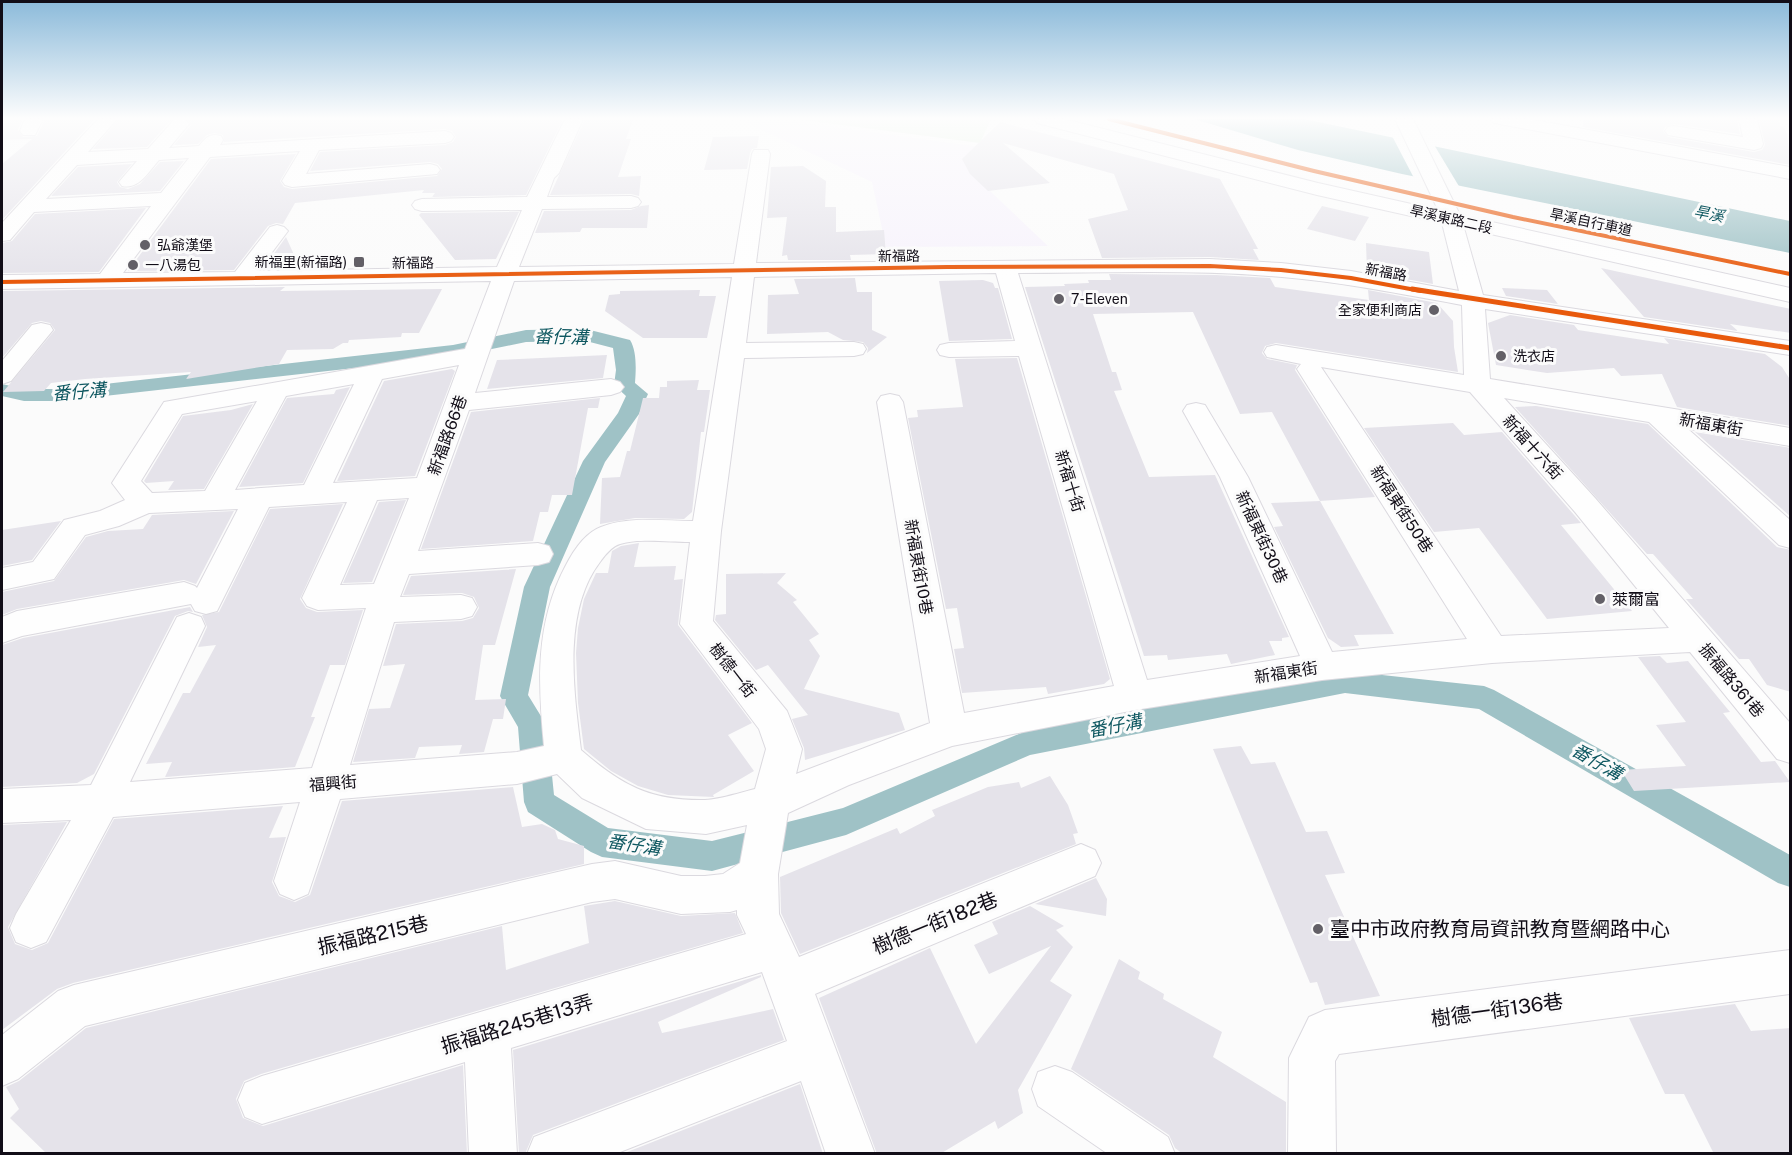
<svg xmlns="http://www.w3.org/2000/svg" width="1792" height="1155" font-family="'Public Sans','Noto Sans TC',sans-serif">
  <rect width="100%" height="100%" fill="#fbfbfb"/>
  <path fill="#f7f3fc" d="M739,119h37l204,28 -8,27 76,72 -162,1 -14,-65z"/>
  <path fill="#e0efde" d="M796,119h195l-11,24z"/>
  <path fill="#9fc2c6" d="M1194,119h110l486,102v32l-388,-79 -104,-24z"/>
  <path fill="#fbfbfb" d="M1391,134l42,9 27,45 -45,-8z"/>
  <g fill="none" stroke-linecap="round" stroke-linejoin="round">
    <path fill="#9fc2c6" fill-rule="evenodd" d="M586,329l44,11c7,11 6,30 5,43l13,11 -9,20 -34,48 -55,125 -22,108 19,31 7,69 54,33 104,13 131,-33 183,-77 319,-60 139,15 10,4 296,165v32l-12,-4 -299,-174 -134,-16 -315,62 -184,80 -134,36 -110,-14 -11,-5 -63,-40 -4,-10 -6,-75 -18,-31 24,-109 59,-126 35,-48 8,-17 -12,-11 2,-15 -3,-22 -27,-7 -60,1 -73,15 -393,44h-36l-22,-5v-12l22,5h36l393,-44 73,-15z"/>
  </g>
  <path fill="#e5e3ea" d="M2,119h21l-5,11 5,7 14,-1 8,-17h50l-93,101v-56l30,-25 -30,1z
    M119,119h53l-25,28 -54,2z
    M188,119h375l-37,76 -94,2 3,-4h-13l2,-3 -129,13 -12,21 -7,-1 -8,3 -34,44 -106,1 83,-112 85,-5 -16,27 4,6 8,2 145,-13 5,-7 -4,-5 -8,-2 -120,9 10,-19 125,-7 8,-3 3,-5 -4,-6 -7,-2 -221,13 -1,-7 -9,-2 -7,2 -9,9 -24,1 17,-20z
    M585,119l48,1 -7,19h5l-13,38 23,-1 -2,20 -8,-2 -81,1z
    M1583,119h154l3,15 -66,-10 -8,2 -3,5 5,6 86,15 8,-2 3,-5 -6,-26h20l1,7 4,1 3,7 4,31 -208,-38z
    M1000,122l220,57 38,70h-5l6,11 -49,-3 -108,1 -14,-39 40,-9 -14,-36 -111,-31 47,40 -62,8 -18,-17 -8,-15z
    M759,136l-2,12 -5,1 -2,4 -3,16 -43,1 9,-33z
    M184,161l-24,30 -109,5 27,-29 54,-3 -15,18 3,5 8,2 12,-5 20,-22z
    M803,166l23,15 -1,26h11v25l48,-2 2,24 -36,1 1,5h-63l-1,-5 -5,1 5,-39 -20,1 4,-51z
    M649,205l-2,23h-65l-2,4 -45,1 9,-22 87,-1 10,-4z
    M1322,206l47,11 -14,24 -48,-12z
    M146,208l-47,64 -97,1v-30l10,-2 23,-27z
    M519,212l-23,47 -41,1 -36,-45 2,-2z
    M286,237l14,31 -37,1z
    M1366,243l63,9 4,32 -66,-12z
    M1601,268l190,41v24l-61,-9 8,7 -94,-14z
    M1109,274l107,1 54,3 5,9 94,13 -1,-10 69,13 16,18 1,26 4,25 -182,-29 -11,3 -3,7 5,6 30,6 -2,5 80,127 -55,4 -48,-89 -32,2 -47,-102 -100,2 19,58h4l6,18 -8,1 35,86 66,-2 74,162 -7,1v3h-13l6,14 -44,9 -4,-10 -59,6 -1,-5 -23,1 -119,-369 40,-1 -1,-2 25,-1 -1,-3h23z
    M855,278l2,14h15v38l15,7 -20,16 1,-5 -5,-6 -20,-2 -15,-8 -61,2 1,-39 31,-1 -5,-15z
    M983,280l10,3 2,5h3l14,51 -63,2 -10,-60z
    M285,287l-5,4 162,-2 -23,44h-17l-1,4 -52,3 -1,3h-5l-10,6 -46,1 -8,14 -93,15 5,-7 -106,7 -34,4 -7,8 -41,1 52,-62 -5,-7 -9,-2 -9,2 -30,35v-67z
    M1502,288l45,2 11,14 -52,-8z
    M700,290l-1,6h17l-9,42h-64l-38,-27 4,-16 11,-1v-3z
    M1510,315l64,10 4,5 91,14 -5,-6 101,16 17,13 9,14v45l-114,-19 -15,-33 -41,2 -7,-8 -67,5 -51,-8 -8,-42z
    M607,355l-4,23 -116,11 10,-29z
    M1017,358l93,321 -6,5 -56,10 -2,-7 -84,6 -8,-44 10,-1 -7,-40 -11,1 -38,-191 10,-1 -1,-7 46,-3 -8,-48z
    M452,369l3,2 -40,105 -78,5 47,-100z
    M699,380l-2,10h13l-6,42h-3l-9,80 -8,7 -49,-1 -35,6 2,-46 18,-1 7,-26h3l13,-53h16l1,-11h7v-6z
    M350,387l-47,96 -64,4 48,-89 47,-4 2,-4z
    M600,398l-2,10h-10l-16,87h-20l-4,17h-8l-7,29 -112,8 50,-137z
    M253,404l-49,85 -36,1 6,-9 -28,2 -2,-2 39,-65 48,-6z
    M1536,406l112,18 129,123 14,3v142l-24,-7 -18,-26h-10l-53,-60h7l-40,-45h-6l-132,-147z
    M1453,423l11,12 38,-3 79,91 -20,2 71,86 -85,8 -68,-91 -45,4 -70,-104z
    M1695,432l96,16v69z
    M406,500l-34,82 -29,1 36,-81z
    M1320,501l74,133 -40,1 5,11 -18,1 -13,-9 -54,-111 9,-1 -12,-23z
    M343,504l-43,95 6,9 11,4 46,-2 -18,55h-15l-19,52h4l-20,50 -130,10 7,-15 -26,2 37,-71h7l26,-48 -18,2 9,-20 -5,-12 17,-3 51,-103z
    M234,511l-38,73 -12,-4 -167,29 -15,6v-23l52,-11 32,-44 22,-6 35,-2 9,-14z
    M61,521l-29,39 -30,6v-36z
    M639,543l-5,24 42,-1 -2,14 9,-1 -5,46 74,98 -24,12 26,36 -41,24 1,2 -46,-2 -30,-9 -27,-15 -27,-22 -6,-46 -2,-50 2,-25 6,-29 12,-26h12l4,-22 9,-5z
    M516,569l-21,76h-12l-8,55 31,-1 -3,20h-10l-9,33 -25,2 3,-9 -43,2 -4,11 -62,4 16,-53 21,-1 15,-44 -22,2 13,-42 66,-3 11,-3 6,-10 -5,-11 -12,-4 -59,2 8,-19z
    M786,573l-9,10 20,17 -4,2 26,32 -10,6 11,16 -16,33 95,24 6,17 -100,30 -1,-12 -12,-29 16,-4 -40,-50 -12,5 -41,-50 1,-5 10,-1v-40z
    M190,607l3,5 -5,-1 -13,5 -81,158 -17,9 -75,4v-142l21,-7z
    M1660,656l7,7 21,-2 42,51 -7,1 38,49 14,-1 15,21 -156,9 -13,-21 65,-4 -30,-41 30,-3 -48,-65z
    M1241,746l10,18 24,-2 31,70 21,-1 18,42 -20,2 55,121 -55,9 -8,-23 -7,1 -97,-234z
    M1050,776l18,29 10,28 -5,1 3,10 -276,110 -19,-41 -1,-36 117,-49 3,6 35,-18 -3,-6 56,-23 31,-5 2,6z
    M513,787l9,40 20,-3 13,6 3,9 26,7v18l-511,119 -16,6 -55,41v-205l65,-3 -59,105 7,17 17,6 16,-7 66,-124 169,-13 -14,32 17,-1 -14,45 7,14 16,6 15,-7 32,-94z
    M1096,878l11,21 -1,17 -71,-12z
    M615,901l66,15 54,-3 8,20 -482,141 -17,7 -8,18 7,19 20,8 200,-61 4,89h-420l-37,-36 9,-9 -13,-22 13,-6 67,-53 416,-102 4,44 83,-27 -5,-37z
    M1030,906l34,20 -8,4 17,17 -23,34 22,14 -54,95 5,23 -25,16 -3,-8 -55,33h-63l-58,-156 111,-50 46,96 75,-98 -62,28 -15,-29 24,-11 -6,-12z
    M1119,959l21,13 -2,7 26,15 -1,5 59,33 -9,25 73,45v52h-103l-8,-6 -6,-13 -98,-66z
    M761,975v2l-103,45 4,11 111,-24 11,31 -251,95 -8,19h-6l-6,-104z
    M1735,1004l16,27 40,-3v126h-77l-30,-60h-19l-36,-76z
    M800,1084l23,70h-201z"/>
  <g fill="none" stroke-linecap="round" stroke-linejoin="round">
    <g stroke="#dbd9df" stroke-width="2">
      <path id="minor" d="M25,119h18l-8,16h-12l-3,-4z
        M98,119h19l-29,33 60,-3 26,-29h12l3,4 -20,24 30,-2c7,-8 10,-13 22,-10l2,4 -3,5 225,-14 6,2 3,4 -3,4 -6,2 -126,7 -13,24 124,-10 7,2 3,4 -3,4 -145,13 -7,-2 -3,-4 18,-30 -90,6 -87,116 112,-1 35,-45 7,-2 7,2 4,4 -30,40 239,-4 25,-57 -100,1 -7,-2 -3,-4 3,-4 7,-2 105,-2 38,-78h18l-24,54 -5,5 -7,19 84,-1 7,2 3,4 -3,4 -7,2 -89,1 -23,58 215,-3 18,-110 2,-4h14l2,4 -14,109 454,-4 71,4 70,8 108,20 -17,-68 -125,-28 -280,-72 -3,-4h30l254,64 120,27 -43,-91h18l47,96 330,73v14l-326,-74 19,67 307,46v14l-305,-46 5,70 300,49v18l-102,-17 102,91v28l-11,-3 -130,-123 -145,-24 91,100 195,225v40l-13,-4 -87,-107 -198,11 -170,17 -187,30 -183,36 -103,39 -61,28 -10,61 1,40 20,43 282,-113 14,6 6,13 -6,13 -280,118 60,160h-49l-25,-73 -186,73h-88l7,-17 253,-96 -25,-69 -251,76 6,106h-48l-4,-92 -203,62 -17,-7 -7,-17 7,-17 17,-7 484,-142 -9,-19v-5l-7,2 -49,2 -66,-15 -23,3 -507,124 -67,53 -16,7v-51l56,-44 16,-6 518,-121 23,-3 66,15h24l18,-2 17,-11 7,-38 -41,9 -60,-5 -64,-31 -25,-24 -40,10 -177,15 -32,95 -14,6 -14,-6 -6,-13 26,-79 -187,15 -67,125 -15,6 -15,-6 -6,-14 6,-14 55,-94 -69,3v-34l89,-4 86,-168 12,-4 12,4 4,9 -75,156 182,-14 54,-160 -48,2 -11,-4 -5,-8 45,-96 -78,5 -52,104 -11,3 -11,-3 -4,-7 -169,32 -20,7v-26l15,-6 167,-29 11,4 2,2 41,-79 -89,4 -30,13 -34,9 -31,44 -52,11v-22l31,-6 31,-42 36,-9 25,-11 -13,-17 52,-81 301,-53 26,-68 -489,8v-14l98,-1 51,-68 -117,6 -24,28 -8,1v-18zM189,158l-28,35 -115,6 31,-34 60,-4 -18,21 3,4c17,4 27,-15 37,-26zM996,273l19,68 -66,2 -9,2 -3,5 3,5 9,2 70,-1 95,330 -150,27 -61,-311 -4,-6 -9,-2 -9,2 -4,6 53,321 -134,51 6,-25 -15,-38 -74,-90 8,-90 23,-173 110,-2 9,-2 3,-5 -3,-5 -9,-2 -108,1 8,-66zM1018,273c88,0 176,-4 264,4 60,5 120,17 180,28l2,70 -188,-30 -9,2 -3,5 3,5 34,7 -4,5 170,270 -135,13 -84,-175 -43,-72 -9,-2 -9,2 -4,6 37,66 80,179 -153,24zM732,277l-39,244c-29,0 -64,-5 -92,6 -16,6 -28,24 -36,40 -30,57 -27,117 -21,179l-27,6 -167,13 44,-143 67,-3 11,-3 5,-9 -5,-9 -11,-3 -61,2 9,-23 129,-9 11,-3 4,-8 -4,-8 -11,-3 -120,8 51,-141 142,-15 9,-3 4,-5 -4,-5 -9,-3 -136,14 39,-112zM459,365l-42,113 -84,5 49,-104zM1321,367l149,25 105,120 94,116 -168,8zM354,384l-50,101 -69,5 51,-94zM257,401l-52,90 -53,2 -11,-12 41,-67zM409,498l-35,86 -34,1 37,-85zM690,542l-10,82 79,105 7,20 -11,40c-16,4 -34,10 -50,11 -55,1 -84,-15 -124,-50 -7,-58 -19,-138 19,-188 5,-7 12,-16 20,-18 18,-6 50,-2 70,-2z
        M1491,119h38l261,48v12l-290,-55 -6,-1z
        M1739,119h18l6,25 -2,4 -7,2 -80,-14 -6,-1 -3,-4 3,-4 6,-1 69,11z
        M41,323l9,2 3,5 -42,51 -9,3v-23l30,-36z
        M1790,950v44l-451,60 -4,7 1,93h-48l1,-96 20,-41 16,-7z
        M1055,1066l17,6 96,65 7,17h-67l-70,-48 -6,-17 6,-17z"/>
    </g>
    <use href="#minor" fill="#fefefe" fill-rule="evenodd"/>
    <g stroke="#fbfbfb" stroke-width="6">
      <path id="cycleway-far1" d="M1109,119l205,52 199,46 277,57
        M2,282l945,-15 263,-1 71,4 70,8 70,13"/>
    </g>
    <g stroke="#fbfbfb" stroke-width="8">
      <path id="cycleway" d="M1412,289l378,59"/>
    </g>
    <use href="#cycleway-far1" stroke="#e8590c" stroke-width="4"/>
    <use href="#cycleway" stroke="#e8590c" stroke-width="5"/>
  </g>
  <linearGradient id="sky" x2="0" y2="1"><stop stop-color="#8bbada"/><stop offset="0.42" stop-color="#fdfdfd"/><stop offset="1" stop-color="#fdfdfd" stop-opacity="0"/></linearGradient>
  <rect width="1792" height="281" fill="url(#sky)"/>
  <g fill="#636067" stroke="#fbfbfb" stroke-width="2">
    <circle cx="145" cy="245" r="6"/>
    <rect x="353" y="256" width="12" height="12" rx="3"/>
    <circle cx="133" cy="265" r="6"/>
    <circle cx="1059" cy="299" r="6"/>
    <circle cx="1434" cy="310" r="6"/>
    <circle cx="1501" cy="356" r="6"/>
    <circle cx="1600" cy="599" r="6"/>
    <circle cx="1318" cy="929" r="6"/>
  </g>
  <g text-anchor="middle" stroke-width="6" stroke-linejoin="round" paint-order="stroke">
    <g font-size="14" fill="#110d17" stroke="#fbfbfb">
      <text transform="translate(1451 219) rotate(13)" y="5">旱溪東路二段</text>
      <text transform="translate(1591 222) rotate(12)" y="5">旱溪自行車道</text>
      <text transform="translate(899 256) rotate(-1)" y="5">新福路</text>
      <text transform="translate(413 263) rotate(-1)" y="5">新福路</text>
      <text transform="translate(1386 272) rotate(10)" y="5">新福路</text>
    </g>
    <g font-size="14" fill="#110d17" stroke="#fbfbfb" text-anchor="start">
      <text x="157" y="250">弘爺漢堡</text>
      <text x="347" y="267" text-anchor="end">新福里(新福路)</text>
      <text x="145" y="270">一八湯包</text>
      <text x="1071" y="304">7-Eleven</text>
      <text x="1422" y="315" text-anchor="end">全家便利商店</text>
      <text x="1513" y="361">洗衣店</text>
    </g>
    <g font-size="15" font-style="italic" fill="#0f5861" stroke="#fbfbfb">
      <text transform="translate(1709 214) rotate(11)" y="5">旱溪</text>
    </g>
    <g font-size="16" fill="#110d17" stroke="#fbfbfb">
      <text transform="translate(1711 424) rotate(10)" y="6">新福東街</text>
      <text transform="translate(447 435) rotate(-70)" y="6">新福路66巷</text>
      <text transform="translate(1533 447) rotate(48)" y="6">新福十六街</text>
      <text transform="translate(1070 481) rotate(73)" y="6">新福十街</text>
      <text transform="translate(1402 509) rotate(57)" y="6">新福東街50巷</text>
      <text transform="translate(1262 537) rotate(65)" y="6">新福東街30巷</text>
      <text transform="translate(919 567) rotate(80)" y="6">新福東街10巷</text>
      <text transform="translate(733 670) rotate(52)" y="6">樹德一街</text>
      <text transform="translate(1286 672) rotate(-9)" y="6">新福東街</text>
      <text transform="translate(1732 680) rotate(50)" y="6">振福路361巷</text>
      <text transform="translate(333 783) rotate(-5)" y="6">福興街</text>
    </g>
    <g font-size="16" fill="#110d17" stroke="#fbfbfb" text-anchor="start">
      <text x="1612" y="605">萊爾富</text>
    </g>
    <g font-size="18" font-style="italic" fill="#0f5861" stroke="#fbfbfb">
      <text transform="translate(561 337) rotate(1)" y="6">番仔溝</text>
      <text transform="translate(79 392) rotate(-5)" y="6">番仔溝</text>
      <text transform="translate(1115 726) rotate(-11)" y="6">番仔溝</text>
      <text transform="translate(1597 762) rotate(30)" y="6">番仔溝</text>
      <text transform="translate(634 845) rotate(9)" y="6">番仔溝</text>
    </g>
    <g font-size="20" fill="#110d17" stroke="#fbfbfb">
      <text transform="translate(935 923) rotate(-22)" y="7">樹德一街182巷</text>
      <text transform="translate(373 935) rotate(-13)" y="7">振福路215巷</text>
      <text transform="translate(1497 1010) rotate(-8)" y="7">樹德一街136巷</text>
      <text transform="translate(517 1024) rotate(-17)" y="7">振福路245巷13弄</text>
    </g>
    <g font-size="20" fill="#110d17" stroke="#fbfbfb" text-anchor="start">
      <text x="1330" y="936">臺中市政府教育局資訊教育暨網路中心</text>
    </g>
  </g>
  <rect width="1792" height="1155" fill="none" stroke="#110d17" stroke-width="6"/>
</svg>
